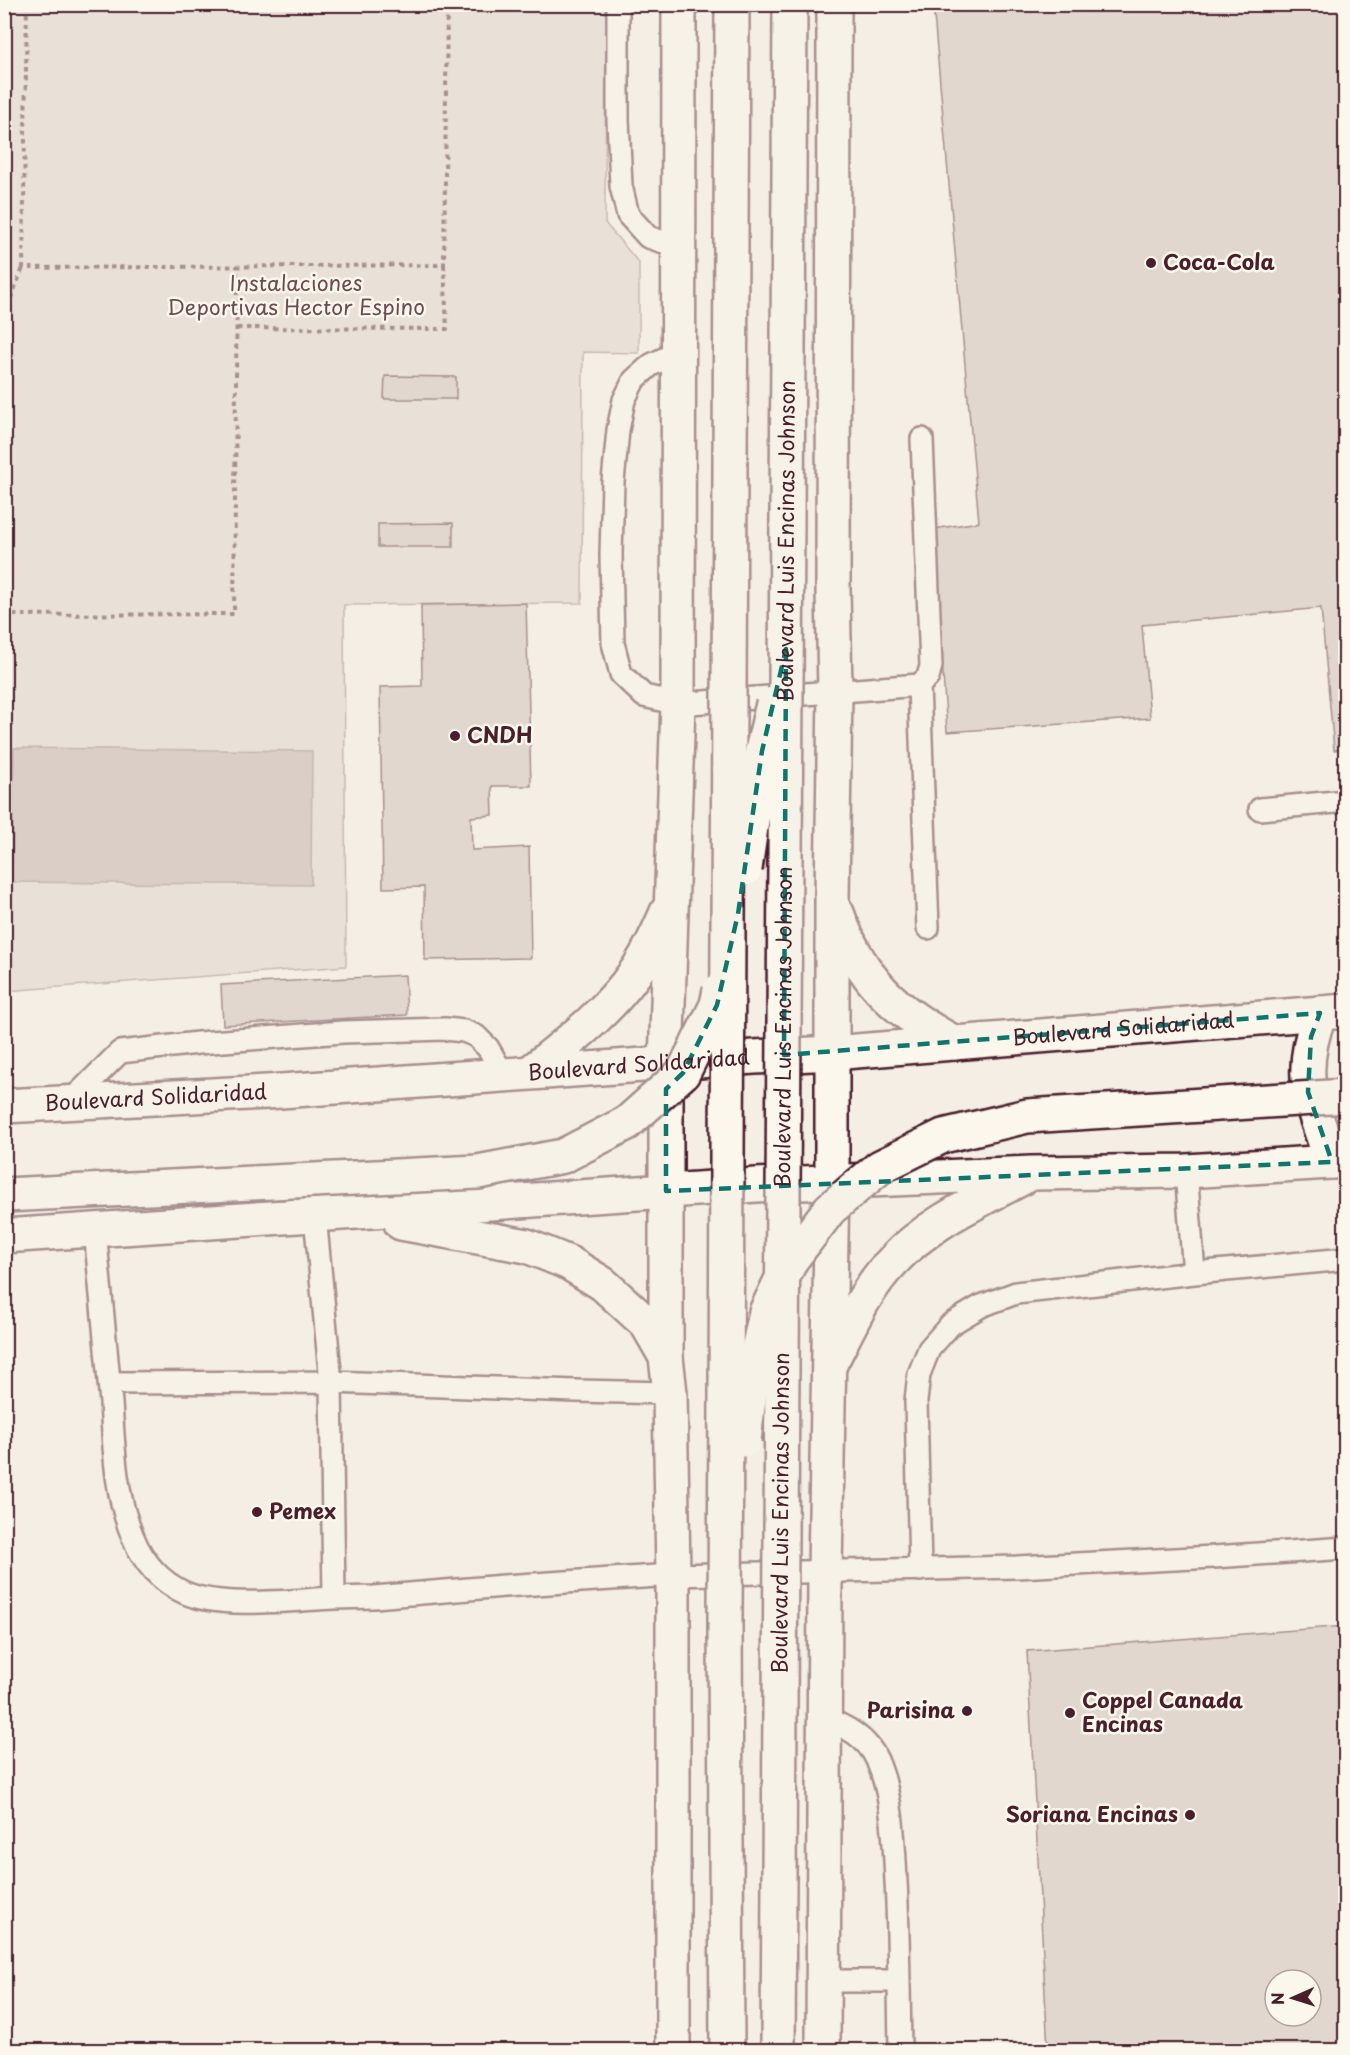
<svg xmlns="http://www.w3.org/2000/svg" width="1350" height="2055" font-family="'Playpen Sans',sans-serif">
  <rect width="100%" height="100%" fill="#f4eee4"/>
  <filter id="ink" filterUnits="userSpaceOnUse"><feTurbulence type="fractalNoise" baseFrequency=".0167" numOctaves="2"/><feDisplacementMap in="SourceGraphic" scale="12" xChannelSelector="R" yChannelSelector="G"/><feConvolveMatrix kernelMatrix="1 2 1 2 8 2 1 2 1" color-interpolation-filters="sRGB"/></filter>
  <g filter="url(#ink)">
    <path fill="#dbd0c9" stroke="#92787a" stroke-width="1.5" d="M5,5h601l-1,218 34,40v90l-56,-1 -1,251 -238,2 2,361 -341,25z"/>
    <path fill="#baa7a5" stroke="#8d7174" stroke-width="1.5" d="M14,748l298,3 -1,134 -299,-3z"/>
    <path fill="#cabbb6" stroke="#4a1f2b" stroke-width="1.5" fill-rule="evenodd" d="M933,4h413v745l-12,1 -13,-142 -179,17 8,93 -203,14 -14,-203 46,-7z
      M385,376l71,1v22h-72z
      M453,523v24h-75v-23z
      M526,603l5,183h-39l1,29 -22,2 1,33 57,-3 2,111 -106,2 -1,-73 -41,1 -3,-201 42,-1 -1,-81z
      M405,975l2,40 -184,10 -2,-40z
      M1346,1626v424h-298l-21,-399zM1275,1980h36v36h-36z"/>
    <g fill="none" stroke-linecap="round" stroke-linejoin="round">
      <g stroke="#4a1f2b" stroke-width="26">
        <path id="service" d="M618,4v115l3,67 7,29 20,22 31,10
          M678,352l-27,13 -17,15 -10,20 -6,30 -5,52 -2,73 2,88 8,31 23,22 34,8 241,-19 9,-8 3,-11 -9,-227
          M919,685l9,243
          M1260,809l86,-8
          M70,1102l50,-50 78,-9 145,-11 102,-3 19,2 12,5 12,12 15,26
          M1186,1171l8,102
          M315,1216l16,166 3,216 40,-1 130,-11 169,-11 344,-8 197,-10 132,-9
          M95,1230c5,58 11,115 16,173 3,44 4,93 22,134 10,25 28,45 52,56 38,16 107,7 149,5
          M109,1383l222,-1 245,9 94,2
          M920,1570l-4,-169 3,-27 10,-25 22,-25 30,-18 35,-13 178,-20 152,-14
          M825,1718c21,9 42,19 52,42 16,37 17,81 19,121 3,57 3,113 4,169
          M823,1981h76"/>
      </g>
      <g stroke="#4a1f2b" stroke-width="38">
        <g id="primary">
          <path d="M837,913c23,66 57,98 118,130"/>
          <path d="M1320,1013c-24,62 -9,89 12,149"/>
          <path d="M531,1072c37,-30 76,-59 104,-99 13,-18 23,-40 32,-61"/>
          <path id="s1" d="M4,1106l263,-14 487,-35 78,-4 514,-42"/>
          <path d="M401,1223l126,23 42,17 34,21 44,40 19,33 4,36 3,182v475"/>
          <path d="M4,1236l752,-51 275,-12 155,-2 160,-10"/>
          <path d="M666,1357v-293l12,-360 1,-700"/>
          <path d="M831,1362c18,-34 34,-73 62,-101 35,-38 86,-60 131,-84"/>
          <path d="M823,2050l2,-479 7,-388v-285l3,-207 -2,-102 1,-585"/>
        </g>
      </g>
      <path stroke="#4a1f2b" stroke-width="4" stroke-dasharray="4.5 4.5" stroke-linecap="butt" d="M27,4l-4,264 421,-3 3,-261
        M4,315l19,-47
        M237,328l210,1 -3,-64
        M4,615l230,-1 3,-348"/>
      <use href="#service" stroke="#fbf7ec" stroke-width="21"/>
      <use href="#primary" stroke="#fbf7ec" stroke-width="33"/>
      <g stroke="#4a1f2b" stroke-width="38" stroke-linecap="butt">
        <g id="primary-bridge">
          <path d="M745,869l17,-118 11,-47"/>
          <path d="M4,1195l474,-23 85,-16 64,-33 56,-50 34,-68 3,-15"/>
          <path d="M744,1440l6,-51 16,-77 25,-52 39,-51 50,-42 63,-31 84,-20 319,-20"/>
          <path d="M727,2050l-2,-425 7,-1621"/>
          <path id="s2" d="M778,2050l12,-2046"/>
        </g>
      </g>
      <use href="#primary-bridge" stroke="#fbf7ec" stroke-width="33"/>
    </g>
  </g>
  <path d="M0 0H1350V2055H0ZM786,649l-2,406 536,-42 -9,24 -3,55 24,70 -666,29v-102l17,-16 34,-68 21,-91 24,-163z" fill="#f4eee4" fill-opacity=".55" fill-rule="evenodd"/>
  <path fill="none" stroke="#0f766e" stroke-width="4.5" stroke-dasharray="12 8" stroke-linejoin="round" d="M786,649l-2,406 536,-42 -9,24 -3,55 24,70 -666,29v-102l17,-16 34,-68 21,-91 24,-163z"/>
  <g fill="#4a1f2b" stroke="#fbf7ec" stroke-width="2">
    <circle cx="1151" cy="263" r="6"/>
    <circle cx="455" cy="736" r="6"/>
    <circle cx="257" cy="1512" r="6"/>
    <circle cx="967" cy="1711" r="6"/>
    <circle cx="1070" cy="1713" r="6"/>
    <circle cx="1190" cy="1815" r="6"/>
  </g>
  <g text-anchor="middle" stroke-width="5" stroke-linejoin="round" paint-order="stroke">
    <g font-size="21" font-weight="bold" fill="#4a1f2b" stroke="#fbf7ec" text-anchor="start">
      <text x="1163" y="270">Coca-Cola</text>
      <text x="467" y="743">CNDH</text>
      <text x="269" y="1519">Pemex</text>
      <text x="1082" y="1708">Coppel Canada<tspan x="1082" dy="24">Encinas</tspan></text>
      <text x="955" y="1718" text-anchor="end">Parisina</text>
      <text x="1178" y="1822" text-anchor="end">Soriana Encinas</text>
    </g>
    <g font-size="21" fill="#6e4b52" stroke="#fbf7ec">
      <text x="296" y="291">Instalaciones<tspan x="296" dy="24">Deportivas Hector Espino</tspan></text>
    </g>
    <g font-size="21" fill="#4a1f2b" stroke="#fbf7ec">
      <text dy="7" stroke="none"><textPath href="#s2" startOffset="1509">Boulevard Luis Encinas Johnson</textPath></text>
      <text dy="7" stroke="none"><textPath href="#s2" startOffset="1023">Boulevard Luis Encinas Johnson</textPath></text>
      <text dy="7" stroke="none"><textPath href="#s1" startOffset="1122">Boulevard Solidaridad</textPath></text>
      <text dy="7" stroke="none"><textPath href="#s1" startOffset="636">Boulevard Solidaridad</textPath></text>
      <text dy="7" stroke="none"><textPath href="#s1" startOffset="152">Boulevard Solidaridad</textPath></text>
      <text dy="7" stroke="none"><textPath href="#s2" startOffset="537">Boulevard Luis Encinas Johnson</textPath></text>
    </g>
  </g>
  <rect width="1350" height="2055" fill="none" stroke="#fbf7ec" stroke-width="24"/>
  <rect x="12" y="12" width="1326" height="2031" fill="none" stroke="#4a1f2b" stroke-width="2" filter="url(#ink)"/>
  <g transform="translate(1293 1998) rotate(267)"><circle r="28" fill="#fbf7ec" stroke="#b4a19f" stroke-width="1.5"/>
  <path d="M0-4.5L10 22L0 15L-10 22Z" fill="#4a1f2b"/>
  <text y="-9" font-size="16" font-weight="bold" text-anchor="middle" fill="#4a1f2b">N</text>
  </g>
</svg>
